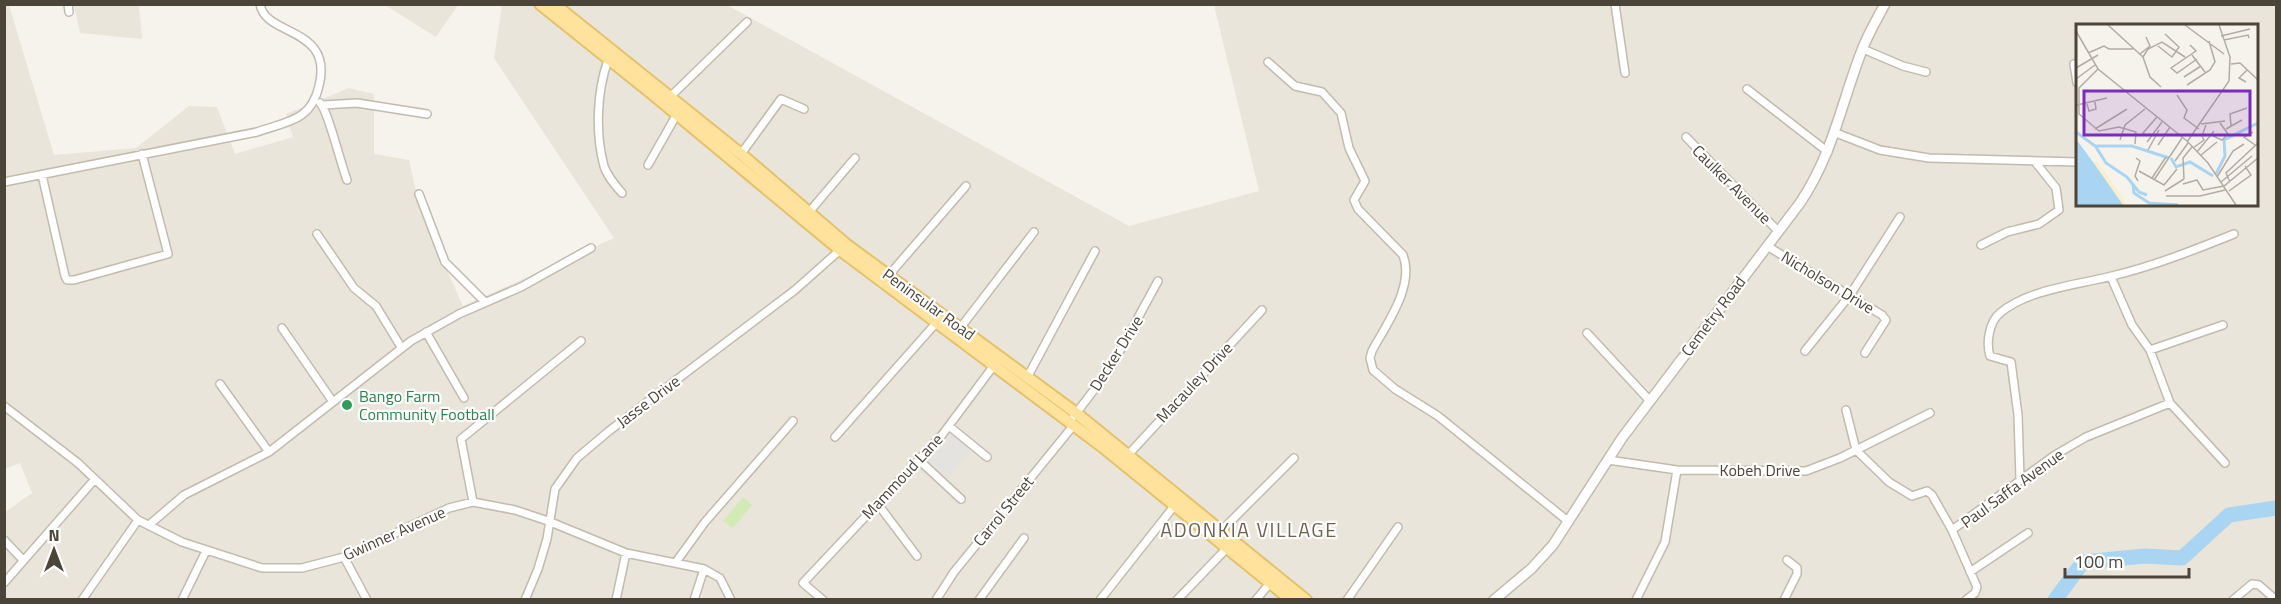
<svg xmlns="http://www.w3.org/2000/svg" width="2281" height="604" font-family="'Titillium Web',sans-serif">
  <rect width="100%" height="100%" fill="#f6f3ec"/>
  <path fill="#eae5da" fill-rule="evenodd" d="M5,5h4l45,150 82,-7 53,-42 28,1 18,47 58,-17 -7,-23 63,-26 25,6v60l35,6 11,50 43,96 151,-68 -120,-180 8,-53h225l402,221 130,-35 -45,-186h1062v594h-2271v-87l27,-19 -12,-30 -15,6zM2077,26h179v178h-179z
    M74,5h65l3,34 -62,-6z
    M385,5h73l-22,32z"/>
  <path fill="#d2eab5" d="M743,497l9,8 -19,23 -10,-7z"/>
  <path fill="#e5e3e0" d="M953,432l20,17 -28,32 -21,-20z"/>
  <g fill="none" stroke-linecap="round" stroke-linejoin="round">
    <path stroke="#a9d4f2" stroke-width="15" d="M2055,600l28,-38 62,-6 37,2 47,-43 47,-7"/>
    <g stroke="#c2bbae" stroke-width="10">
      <path id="minor" d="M68,4l1,8
        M1615,4l10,69
        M1863,49l40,17 23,6
        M608,60c-11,31 -13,73 -4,106 3,10 11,19 18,27
        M1268,62l27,24 27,6 19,21 8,35 16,33 -11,19 4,9 45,46c12,31 -17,70 -31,96l-2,7 3,12 22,19 43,27 131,106
        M2074,64l3,19
        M1747,89l81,63
        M670,97l77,-75
        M320,103c8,7 21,62 27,77
        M323,105l34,-2 70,11
        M1836,133l44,17 49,8 148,4
        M1686,137l92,94
        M741,154l40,-55 23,10
        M648,165l29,-51
        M42,175l23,101 2,4h7l94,-26 -26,-100
        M4,182l253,-50c31,-11 54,-11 62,-46 15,-60 -54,-49 -59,-82
        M419,194l26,68 40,40
        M810,211l45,-53
        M317,234l37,54 22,18 25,41
        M1981,245l26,-13 32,-8 20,-14 -3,-22 -20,-25
        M1767,246l115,69 4,5 -21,33
        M889,275l77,-89
        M2111,277l21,48 18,25 20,53 55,60
        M961,327l73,-95
        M282,328l51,74
        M426,332l38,66
        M1587,333l63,68
        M2150,350l73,-25
        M1805,351l45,-56 50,-78
        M1028,376l67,-125
        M220,384l49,68
        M4,406l74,57 60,57 44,22 80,26h40l42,-11 105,-49 24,-6 42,8 33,11 78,32 78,16 16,9 11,22
        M1846,410l10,40
        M1074,416l36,-47 48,-88
        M949,426l38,31
        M835,437l102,-115
        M1856,450l33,32 23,14 15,-5 5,4 20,35 25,57 -2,6 -9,7
        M1128,455l134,-145
        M919,460l42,39
        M1608,460l69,10 129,1 34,-13 90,-45
        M2020,479l-2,-64 -7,-53 -21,-6c-4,-13 -1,-34 10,-43 29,-24 77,-28 112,-37 42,-10 82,-26 122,-42
        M473,502l-12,-63 120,-98
        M877,503l40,53
        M149,525l35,-30 85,-43 142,-111 48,-27 62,-27 70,-39
        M1952,530l103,-75 31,-18 84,-34
        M1221,531l73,-73
        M4,540l19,20
        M344,557l23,43
        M676,562l29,-40 88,-101
        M1970,572l58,-39
        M4,583l91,-104
        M82,600l56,-80
        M182,600l24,-49
        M525,600l13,-31 9,-30 8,-50 22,-31 32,-27 186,-141 45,-40
        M616,600l10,-47
        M694,600l10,-31
        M823,600l-20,-17 139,-148 53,-71
        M936,600l18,-28 119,-146
        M979,600l45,-62
        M1100,600l75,-95
        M1177,600l51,-53
        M1256,600l14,-17
        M1347,600l51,-73
        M1636,600l29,-58 12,-72
        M1784,600l13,-26v-6l-10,-8
        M2233,600l19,-16 7,1 17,15"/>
    </g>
    <g stroke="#c2bbae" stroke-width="12">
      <path id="tertiary" d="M1494,600l37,-31 22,-24 69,-107 178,-235c33,-49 41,-99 62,-153 6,-16 15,-31 23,-46"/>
    </g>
    <g stroke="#e6c16a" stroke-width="14">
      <path id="primary" d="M540,4l110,88 190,158 264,198 187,152
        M554,4l187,150 106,91 229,168 230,187"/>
    </g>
    <use href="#minor" stroke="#fff" stroke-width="7"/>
    <use href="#tertiary" stroke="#fff" stroke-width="9"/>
    <use href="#primary" stroke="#ffe39c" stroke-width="10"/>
  </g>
  <circle fill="#2e9e5b" stroke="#fff" stroke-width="2" cx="347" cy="405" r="6"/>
  <g text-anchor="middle" stroke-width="4.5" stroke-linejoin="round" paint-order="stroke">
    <g font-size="16" fill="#4b4439" stroke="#fff">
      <text transform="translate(1732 184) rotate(45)" y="6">Caulker Avenue</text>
      <text transform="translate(1828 282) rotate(31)" y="6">Nicholson Drive</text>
      <text transform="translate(929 304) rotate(36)" y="6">Peninsular Road</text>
      <text transform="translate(1713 316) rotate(-53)" y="6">Cemetry Road</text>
      <text transform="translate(1116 353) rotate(-58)" y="6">Decker Drive</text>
      <text transform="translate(1194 382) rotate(-47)" y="6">Macauley Drive</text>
      <text transform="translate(648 401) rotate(-37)" y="6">Jasse Drive</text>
      <text x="1760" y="476">Kobeh Drive</text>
      <text transform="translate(902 476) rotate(-47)" y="6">Mammoud Lane</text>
      <text transform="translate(2012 488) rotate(-36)" y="6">Paul Saffa Avenue</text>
      <text transform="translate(1003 511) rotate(-51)" y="6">Carrol Street</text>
      <text transform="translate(394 533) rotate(-24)" y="6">Gwinner Avenue</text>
    </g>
    <g font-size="16" fill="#27864d" stroke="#fff" text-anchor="start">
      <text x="359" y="402">Bango Farm<tspan x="359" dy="18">Community Football</tspan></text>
    </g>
    <g font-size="20" letter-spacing="1.5" fill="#6e6250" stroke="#fff">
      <text x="1249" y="537">ADONKIA VILLAGE</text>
    </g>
  </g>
  <g transform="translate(2076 24)">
    <rect width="182" height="182" fill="#f6f3ec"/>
    <path d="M21,137l22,31 7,13h-3l-30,-43z" fill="#f9efc9"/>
    <path d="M0,115l17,23 30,43h-47z" fill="#a9d4f2"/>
    <path fill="none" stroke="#a9d4f2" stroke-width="3" d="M0,108l19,14h37l37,12M20,123l10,16 21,14 12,15 8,3M95,134l5,9 14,-5 23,14M140,150l9,-18 -1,-16 34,-17M57,161l1,8 15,10 29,2"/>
    <path fill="none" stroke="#b2ada4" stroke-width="1.5" d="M32,1l35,32M109,1l39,29M0,7l22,38 89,72 21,22 28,42M145,12l29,-7M148,16l24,-5 1,3M114,21l6,6 -25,17 6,5 20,-14M82,22l14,11 7,-10 -14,-13M12,29l16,-7 5,3h24M64,30l10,-8 -4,-9M116,31l13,17M67,33l5,-8 14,-7 23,15M67,33l7,20 11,10M155,40l9,-1 18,17M0,44l22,-13M22,45l-19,19v26l20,17 20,-4 17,5 -1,12M108,53l17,-11M0,55l19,-14M170,58l-7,-4 8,-8M111,61l23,-15 5,-8 -6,-21M101,71l10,15 -3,8 15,11M11,80l2,7 7,-2 -1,-7M1,81l30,-7M125,100l24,-3M155,102l-1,-12 17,-6M19,105l32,-20M150,105l16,-9M177,108l-9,5 11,8M71,112l-4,-3 14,-16M137,112l9,4 6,-6 -8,-11M44,116l5,-15 20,-16M71,118l15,-20M111,118l42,-61 1,-24 -11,-32M82,121l12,-18M117,124l11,-8 -2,-4 4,-11M72,126l11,-20M121,128l17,-21M125,131l16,-13M60,134l4,3 -5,15 3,5M99,137l13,-18M63,147l25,14 13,-16M141,153l16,-26 11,-7M76,154l14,-21M108,155l-1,-21 9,-11M78,156l28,-42M145,158l31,-26M154,158l-4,-9 32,-30M107,160l14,-4 6,10 21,-4 34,-28M89,167l19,-12M153,167l22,-16 -6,-9M90,172h34l25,-6"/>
    <path fill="#7b2cbf" fill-opacity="0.15" stroke="#7b2cbf" stroke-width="3" d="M8,67h166v44h-166z"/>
    <rect width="182" height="182" fill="none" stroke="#4b4439" stroke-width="3"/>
  </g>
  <rect width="2281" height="604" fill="none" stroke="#4b4439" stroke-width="12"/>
  <g transform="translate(54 550)" stroke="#ffffff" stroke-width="4.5" paint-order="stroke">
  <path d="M0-4.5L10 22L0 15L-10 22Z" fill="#4b4439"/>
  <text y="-9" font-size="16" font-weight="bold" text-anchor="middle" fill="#4b4439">N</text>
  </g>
  <path d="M2065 568v9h124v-9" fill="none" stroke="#4b4439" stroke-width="3"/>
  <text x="2074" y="568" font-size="18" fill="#4b4439" stroke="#ffffff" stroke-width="4.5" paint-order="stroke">100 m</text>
</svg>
